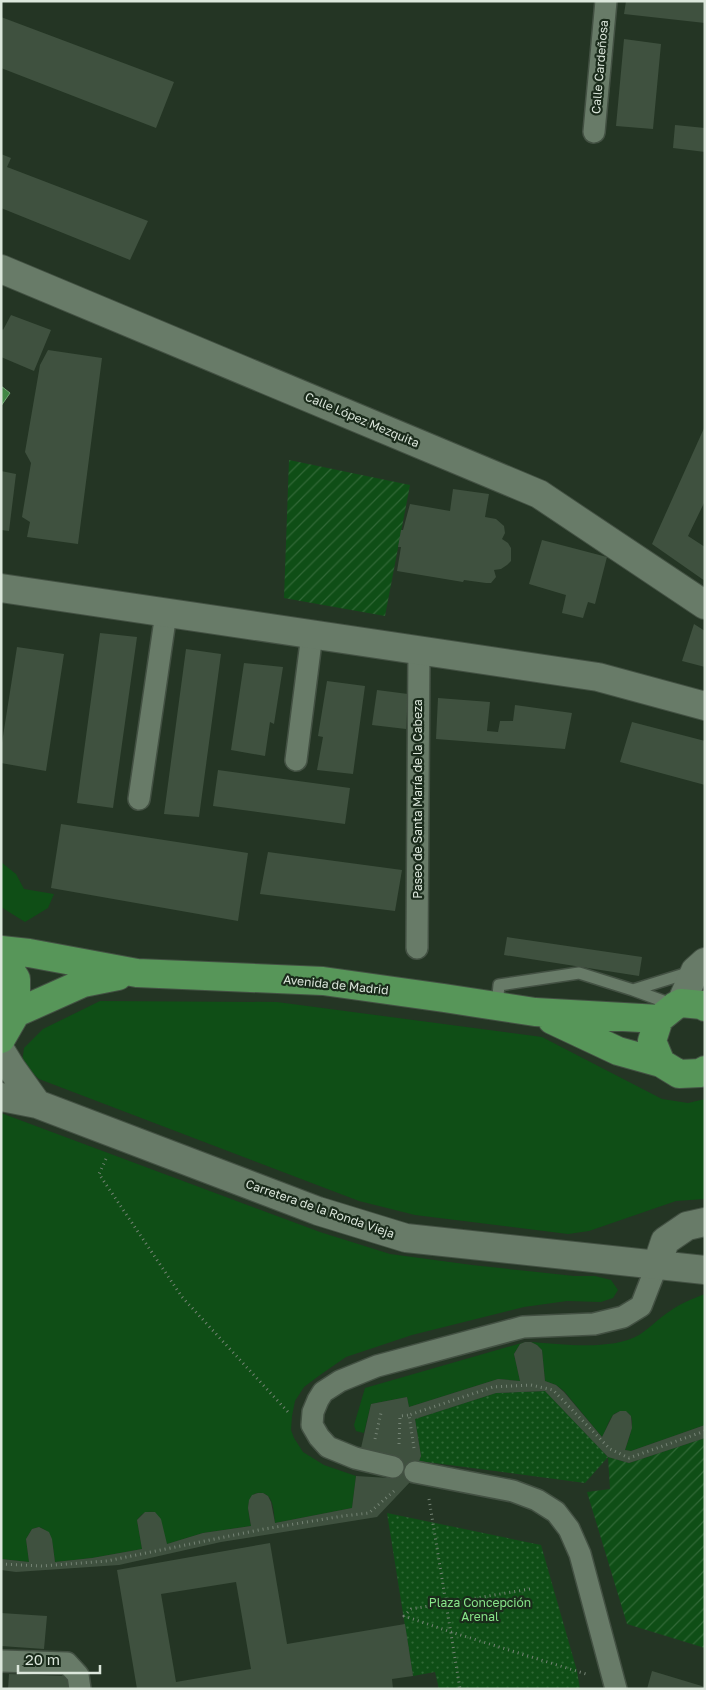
<svg xmlns="http://www.w3.org/2000/svg" width="706" height="1690" font-family="'Golos Text',sans-serif">
  <defs>
    <pattern id="park-dots" width="8" height="8" patternUnits="userSpaceOnUse" patternTransform="scale(1.25)"><rect width="8" height="8" fill="#0f4e16"/><path d="M2 2h.1M6 6h.1" fill="none" stroke="#316837" stroke-width="1.8" stroke-linecap="round"/></pattern>
    <pattern id="garden-furrows" width="10" height="10" patternUnits="userSpaceOnUse" patternTransform="scale(1.25)"><rect width="10" height="10" fill="#0f4e16"/><path d="M-1 1l2-2M0 10L10 0M9 11l2-2" fill="none" stroke="#316837"/></pattern>
    <pattern id="water-ripples" width="26" height="14" patternUnits="userSpaceOnUse" patternTransform="scale(1.25)"><rect width="26" height="14" fill="#408644"/><path d="M2 4q2-2 4 0t4 0M15 11q2-2 4 0t4 0" fill="none" stroke="#416c43"/></pattern>
  </defs>
  <rect width="100%" height="100%" fill="#243524"/>
  <path fill="#0f4e16" d="M1,862l15,12 8,15 30,5 -6,14 -23,14 -24,-15z
    M100,1001l177,1 265,35 120,62 26,4 17,-4v100l-29,2 -87,30 -21,3 -153,-19 -56,-14 -320,-122 -17,-16 2,-15 19,-19z
    M1,1113l319,119 70,22 82,11 102,11h21l16,4 7,10 -5,8 -12,4 -34,-1 -43,6 -112,28 -66,22 -26,18 -16,12 -9,14 -3,15 -1,14 3,8 9,14 21,13 32,11 -4,32 -77,15c-1,-8 -1,-21 -7,-27 -3,-3 -7,-4 -11,-3 -13,4 -8,23 -6,33l-48,7 -36,11 -12,-32c-9,-1 -13,1 -18,8l5,29 -50,9 -37,4c-2,-14 -1,-30 -16,-35l-7,2 -6,10 3,23 -28,-3z
    M705,1294v131l-74,26 -6,-1c3,-10 15,-35 -1,-39 -4,0 -9,2 -11,4 -5,6 -7,16 -11,22l-38,-46 -8,-6 -11,-4 -3,-31 -5,-5 -6,-3c31,2 80,9 108,-7 11,-7 20,-17 31,-24 11,-8 22,-12 35,-17z
    M525,1342l-5,2 -6,10 6,27 -22,-2 -89,28 -2,-10 -36,7 -7,29 -8,-2 -2,-6 11,-37z"/>
  <path fill="url(#park-dots)" d="M545,1391l63,66 -23,26 -166,-22 2,-5 -6,-37 81,-26z
    M387,1513l154,32 36,126 3,18h-141l-4,-17 -22,4z"/>
  <path fill="url(#garden-furrows)" d="M289,460l121,25 -25,131 -101,-18z
    M705,1438v210l-78,-24 -40,-132 23,-3 -2,-32 21,6z"/>
  <path fill="url(#water-ripples)" stroke="#6fa372" d="M1,386l9,7 -9,13z"/>
  <path fill="#3f513f" fill-rule="evenodd" d="M626,1h79v22l-81,-9z
    M1,17l173,65 -18,46 -155,-60z
    M624,39l37,5 -8,85 -37,-3z
    M675,125l30,3v24l-32,-4z
    M1,154l10,4 -4,9 141,54 -18,39 -129,-52z
    M11,315l40,15 -17,41 -33,-14v-29l2,2z
    M48,350l54,8 -24,186 -51,-7 3,-15 -8,-5 9,-54 -6,-11 15,-87z
    M705,426v75l-17,35 17,11v34l-53,-37z
    M1,471l15,3 -7,57 -8,-1z
    M453,489l36,5 -4,23 11,2 8,7 1,7 -3,6 6,4 3,5v13l-4,4 -6,4 -7,1 2,7 -5,6h-5l-22,-3 -1,2 -66,-11 4,-24h-3l3,-17h2l7,-26 40,7z
    M542,540l65,17 -12,47 -7,-2 -5,16 -21,-5 4,-18 -37,-11z
    M694,624l11,7v36l-23,-6z
    M100,633l37,4 -24,171 -36,-5z
    M17,647l47,7 -18,117 -45,-8v-14z
    M186,649l35,5 -22,163 -35,-3z
    M244,663l39,4 -9,57 -4,-2 -5,34 -34,-6z
    M327,681l38,5 -12,88 -36,-4 6,-33 -5,-1z
    M377,690l31,4 -2,35 -34,-4z
    M438,698l52,4 -3,29 11,1 2,-11h13l2,-16 57,8 -7,36 -129,-10z
    M632,722l73,19v44l-85,-23z
    M218,770l132,18 -5,36 -132,-18z
    M61,824l187,29 -10,68 -187,-33z
    M268,852l134,18 -7,41 -135,-17z
    M507,937l135,20 -3,19 -135,-21z
    M525,1342h6l6,3 5,5 3,31 11,4 8,7 38,45 11,-22 7,-4h6l5,5 1,12 -7,22 6,1 74,-26v13l-76,25 -21,-6 -63,-66 -49,2 -81,26 6,37 -6,16 -4,9 -34,36 -156,25 -102,23 -103,7 -15,-2v-11l28,3 -3,-23 6,-10 7,-2 10,5 3,7 3,23 37,-4 50,-9 -5,-29 8,-8h10l6,7 6,25 36,-11 48,-7 -3,-18 1,-8 3,-5 6,-2h5l5,3 3,6 4,21 77,-15 4,-32 33,2 6,-21 -34,-9 10,-44 36,-7 2,10 89,-28 22,2 -6,-27 6,-10z
    M270,1543l17,101 118,-20 8,52 -21,3 1,10h-256l-20,-119zM236,1582l15,87 -75,13 -15,-88z
    M1,1613l46,3 -3,33 -43,-3z
    M652,1671l53,16v2h-58z
    M9,1674l59,2v13h-60z"/>
  <g fill="none" stroke-linecap="round" stroke-linejoin="round">
    <g stroke="#435143" stroke-width="14">
      <path id="lane" d="M633,990l58,-18
        M497,1006l2,-21 80,-12 54,17 41,15"/>
    </g>
    <g stroke="#435143" stroke-width="24">
      <path id="street" d="M594,132l12,-131
        M296,760l16,-126
        M139,799l27,-186
        M417,948l2,-298
        M393,1467l-38,-9 -27,-11 -9,-10 -7,-12 1,-13 5,-12 5,-8 17,-11 37,-15 146,-39 71,-3 29,-7 18,-11 16,-41
        M415,1472l98,19 24,9 19,12 13,17 11,25 36,135
        M1,1661l66,2 11,12 2,14"/>
    </g>
    <g stroke="#435143" stroke-width="30">
      <path id="secondary" d="M1,269l538,225 166,111
        M1,588l597,89 107,29
        M681,1003l14,-32 10,-9
        M1,1051l11,18 25,35
        M1,1097l36,7 281,107 88,27 299,32
        M657,1265l8,-24 22,-15 18,-4"/>
    </g>
    <g stroke="#435143" stroke-width="30">
      <path id="highway" d="M1,950l28,3 108,20 186,8 121,17 91,14 124,7
        M1,955l15,24v34l-15,26
        M705,1007l-3,-2 -21,-2 -6,3 -16,13 -7,22 9,22 18,11 22,-1 4,-3
        M16,1013l67,-30 35,-7
        M552,1020l66,31 43,12"/>
    </g>
    <path stroke="#748374" stroke-width="3" stroke-dasharray="1 4" stroke-linecap="butt" d="M106,1159l-7,15 83,123 106,115
      M375,1439l6,-26
      M399,1444l1,-28 9,-1
      M414,1448l-5,-33 84,-28 38,-2 22,5 57,59 19,9 76,-27
      M429,1499l31,190
      M1,1564l41,2 65,-5 157,-32 79,-13 26,-3 25,-22
      M530,1589l-119,20 -7,7 47,16 135,42"/>
    <use href="#lane" stroke="#687b68" stroke-width="11"/>
    <use href="#street" stroke="#687b68" stroke-width="21"/>
    <use href="#secondary" stroke="#687b68" stroke-width="28"/>
    <use href="#highway" stroke="#579659" stroke-width="28"/>
  </g>
  <g text-anchor="middle" stroke-width="4.5" stroke-linejoin="round" paint-order="stroke">
    <g font-size="12" fill="#dce7dc" stroke="#1a2b1b">
      <text transform="translate(600 67) rotate(-85)" y="4">Calle Cardeñosa</text>
      <text transform="translate(362 420) rotate(23)" y="4">Calle López Mezquita</text>
      <text transform="translate(418 799) rotate(-90)" y="4">Paseo de Santa María de la Cabeza</text>
      <text transform="translate(336 985) rotate(6)" y="4">Avenida de Madrid</text>
      <text transform="translate(320 1209) rotate(19)" y="4">Carretera de la Ronda Vieja</text>
    </g>
    <g font-size="12" fill="#88e58a" stroke="#1a2b1b">
      <text x="480" y="1607">Plaza Concepción<tspan x="480" dy="14">Arenal</tspan></text>
    </g>
  </g>
  <rect width="706" height="1690" fill="none" stroke="#dce7dc" stroke-width="5"/>
  <path d="M18 1665v8h82v-8" fill="none" stroke="#dce7dc" stroke-width="2.5"/>
  <text x="25" y="1665" font-size="15" fill="#dce7dc" stroke="#1a2b1b" stroke-width="4" paint-order="stroke">20 m</text>
</svg>
